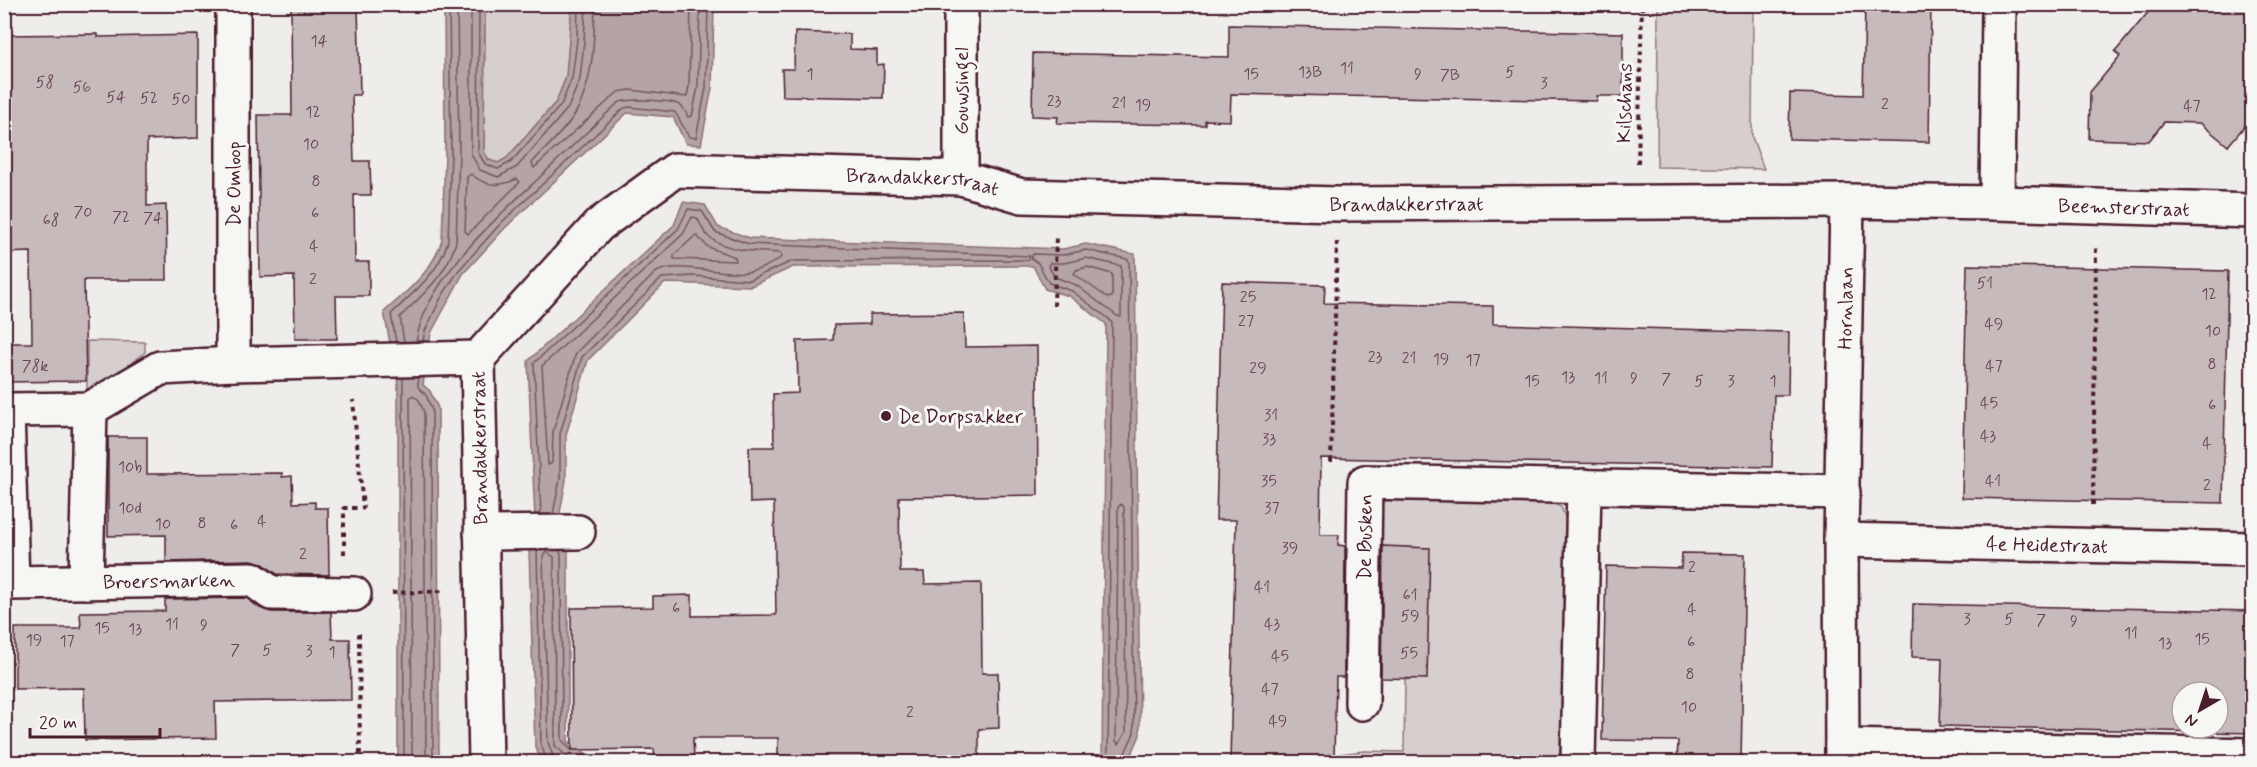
<svg xmlns="http://www.w3.org/2000/svg" width="2257" height="767" font-family="Mynerve,sans-serif">
  <rect width="100%" height="100%" fill="#efedea"/>
  <filter id="ink" filterUnits="userSpaceOnUse"><feTurbulence type="fractalNoise" baseFrequency=".0167" numOctaves="2"/><feDisplacementMap in="SourceGraphic" scale="12" xChannelSelector="R" yChannelSelector="G"/><feConvolveMatrix kernelMatrix="1 2 1 2 8 2 1 2 1" color-interpolation-filters="sRGB"/></filter>
  <g filter="url(#ink)">
    <path fill="#d7cfce" stroke="#90777c" stroke-width="1.5" d="M485,5h87l-6,72 -10,25 -49,56 -9,5 -9,-3 -5,-8z
      M1658,5h95l-1,132 12,32 -107,-2z
      M87,341l58,1v10l-48,40 -10,1z
      M1385,500l162,1 14,6 7,18 -3,150 -6,87h-219v-8l24,-3 40,1 1,-72 21,-4 3,-128 -46,-1 -2,16 -8,-17 3,-38z"/>
    <path fill="#b4a4a5" stroke="#8a6f74" stroke-width="1.5" d="M444,5h41l-1,147 5,8 9,3 9,-5 49,-56 10,-25 6,-72h142l-2,83 -11,57 -15,-1 -13,-27 -46,-4 -122,115 -42,46 -32,59 -8,52 7,6 8,17 1,354h-41v-378l-14,-72c23,-21 49,-41 58,-72l3,-88z
      M683,202l22,3 13,22 32,11 313,11 23,-5 49,10 5,481 -9,21 -5,6h-24l4,-438 -37,-28 -24,-7 -12,-23 -240,1 -42,19 -86,-3 -77,77 -22,75v45l-11,60 13,9v192l28,21h-54l-7,-16 -6,-197 7,-7 -8,-181 146,-136z"/>
    <g fill="none" stroke-linecap="round" stroke-linejoin="round">
      <path stroke="#74545c" stroke-width="1.5" d="M471,4v150l9,16 18,7 19,-10 51,-59 12,-29 4,-38 2,-37
        M479,4l-1,148 7,12 13,5 13,-7 50,-57 11,-27 5,-38 1,-36
        M595,4c-1,36 -1,78 -20,110 -11,18 -29,33 -43,49l2,5 84,-76 12,-2 57,7 2,-11 2,-82
        M471,174c15,13 29,13 46,5l3,3 -52,52 -3,-3 2,-54z
        M692,217l5,1c4,6 7,16 13,20 17,13 50,14 70,15l2,4c-8,6 -24,14 -34,15 -24,4 -73,-12 -93,1l-79,80 -23,79 -1,31 -4,2 -6,-99 141,-132z
        M696,235l12,12 27,10 1,4 -62,-2v-4z
        M1086,258l35,8v51l-4,-1 -41,-31 -21,-8 -7,-11 2,-3h14z
        M1087,267l25,7v23l-4,1 -34,-24 2,-4z
        M423,341l2,-10 17,-35 17,-26 42,-47 123,-115 5,-1 46,5 14,25 7,1 10,-50 2,-84
        M396,342l-5,-28c23,-22 48,-41 57,-73l3,-89 -2,-148
        M404,342l-4,-25c23,-23 47,-42 56,-75l3,-90 -2,-148
        M416,342c9,-61 79,-123 122,-163 27,-26 53,-51 80,-76 9,-5 53,-3 62,2 4,3 6,7 8,12l4,-1 6,-29 2,-83
        M418,377v10l8,8 6,15 1,352
        M403,378l1,384
        M1121,504l3,3 2,225 -7,12 -3,-3 2,-234z
        M541,514l-7,-151 144,-134 10,-20 14,2 13,21 34,12 281,12 -2,4 -235,1 -44,19 -56,-4 -31,2 -80,79 -22,77v45l-7,35
        M537,550l4,194 6,18
        M559,550l2,4 1,186 9,10
        M412,762l-2,-364 3,-3 6,5 5,12 2,350
        M555,762l-7,-20 -5,-186 4,-4 7,5 1,189 19,16
        M1108,762l4,-439 -3,-4 -37,-28 -23,-8 -11,-20 -7,-4 2,-5 30,1 23,-5 41,9 2,2 5,472 -13,29"/>
    </g>
    <path fill="#c6babb" stroke="#4a1f2b" stroke-width="1.5" fill-rule="evenodd" d="M297,4h61l2,91h-8l2,66h16l1,34h-17l1,67h14v34h-33l1,43h-42l-1,-63 -34,1 -2,-162h34l-1,-107h6z
      M1865,4h66l-2,138 -140,-3 1,-46 73,2z
      M2155,4h98v112l-25,30 -28,-23 -36,-1 -15,19 -60,-2 1,-47 30,-36 -5,-4z
      M1229,25l394,8v63h-26v5l-366,-7 -1,27 -25,-1v5l-148,-2 1,-6 -26,-1 1,-63 196,4z
      M795,32l55,2v15l27,1v15l7,-1 -1,34 -100,-2 -1,-27h12z
      M98,34v3l100,-2v103l-51,2v66l19,-1 1,75h-83l2,101 -82,1v-39h28l-1,-91 -27,1v-218z
      M1967,265l261,6 -5,232 -261,-5z
      M1222,282l103,3 -1,18 169,3v18l296,8 -1,63h-14l-2,72 -451,-9 -1,77h19l-1,10 7,1 -1,131h-8l-2,80h-42v5h-62l6,-242h-20z
      M964,313l1,34 72,-1 1,149 -139,2 1,75h24l1,12 56,-1 1,90h16l1,55 -20,1v33h-201v-24h-85l1,21h-39l-1,-10 -82,1 -1,-142 82,-1v-11l39,-1v21l84,-1 -2,-113 -24,1 -1,-56h25l-1,-53 25,-1 -1,-52 36,-1 1,-15 36,-1v-10z
      M108,437h39v37l135,-1v4l10,-1 1,27 22,-1v6h13l1,67 -52,-1 -14,-10 -11,-4 -86,2v-27l-58,1z
      M1383,546l47,2 -3,131 -46,-1z
      M1682,553l63,1 -4,208h-64l1,-21 -76,-1 4,-174 75,2z
      M246,598l14,10 11,4h60l1,27h18l1,61 -136,2 1,36 -131,2 -1,-52 -69,1v-61h66l-1,-16 85,-1v-12z
      M1913,604l340,7v122l-313,-7 2,-68 -30,-1zM2182,692h36v36h-36z"/>
    <g fill="none" stroke-linecap="round" stroke-linejoin="round">
      <g stroke="#4a1f2b" stroke-width="38">
        <g id="minor">
          <path d="M233,4v360"/>
          <path d="M961,178v-174"/>
          <path d="M1997,203l2,-199"/>
          <path d="M4,410l86,-1 70,-41 73,-4 245,-6"/>
          <path id="s1" d="M7,410l5,173 240,-4 19,14 83,1"/>
          <path d="M481,533l97,-1"/>
          <path id="s2" d="M1841,540l411,9"/>
          <path d="M86,582l4,-173"/>
          <path id="s3" d="M1362,703l3,-221 478,10"/>
          <path d="M1842,746l410,9"/>
          <path id="s4" d="M486,762l-8,-404 121,-133 76,-55 286,8 61,18 316,8 509,-3"/>
          <path d="M1578,762l6,-276"/>
          <path id="s5" d="M1842,762l-1,-222 6,-339 150,2 255,8"/>
        </g>
      </g>
      <path stroke="#4a1f2b" stroke-width="4" stroke-dasharray="4.5 4.5" stroke-linecap="butt" d="M1638,163l4,-159
        M1054,306l2,-71
        M1331,462l6,-220
        M2093,505l3,-259
        M344,554v-46h19l-10,-108
        M392,593l53,-2
        M359,633l1,129"/>
      <use href="#minor" stroke="#f6f6f2" stroke-width="33"/>
    </g>
  </g>
  <circle fill="#4a1f2b" stroke="#f6f6f2" stroke-width="2" cx="886" cy="416" r="6"/>
  <g text-anchor="middle" stroke-width="6" stroke-linejoin="round" paint-order="stroke">
    <g font-size="16" fill="#69464f">
      <text x="319" y="46">14</text>
      <text x="1347" y="73">11</text>
      <text x="1310" y="77">13B</text>
      <text x="1510" y="77">5</text>
      <text x="810" y="79">1</text>
      <text x="1251" y="79">15</text>
      <text x="1418" y="79">9</text>
      <text x="1450" y="80">7B</text>
      <text x="45" y="87">58</text>
      <text x="1544" y="88">3</text>
      <text x="82" y="92">56</text>
      <text x="116" y="102">54</text>
      <text x="149" y="103">52</text>
      <text x="181" y="104">50</text>
      <text x="1054" y="106">23</text>
      <text x="1119" y="108">21</text>
      <text x="1885" y="109">2</text>
      <text x="1143" y="110">19</text>
      <text x="2192" y="111">47</text>
      <text x="313" y="117">12</text>
      <text x="311" y="149">10</text>
      <text x="316" y="186">8</text>
      <text x="83" y="217">70</text>
      <text x="315" y="218">6</text>
      <text x="121" y="222">72</text>
      <text x="153" y="223">74</text>
      <text x="51" y="225">68</text>
      <text x="314" y="251">4</text>
      <text x="313" y="284">2</text>
      <text x="1985" y="288">51</text>
      <text x="2209" y="299">12</text>
      <text x="1248" y="302">25</text>
      <text x="1246" y="326">27</text>
      <text x="1994" y="329">49</text>
      <text x="2213" y="336">10</text>
      <text x="1375" y="362">23</text>
      <text x="1409" y="363">21</text>
      <text x="1441" y="364">19</text>
      <text x="1473" y="365">17</text>
      <text x="2212" y="369">8</text>
      <text x="35" y="371">78k</text>
      <text x="1994" y="371">47</text>
      <text x="1258" y="373">29</text>
      <text x="1568" y="382">13</text>
      <text x="1601" y="383">11</text>
      <text x="1634" y="383">9</text>
      <text x="1666" y="384">7</text>
      <text x="1532" y="386">15</text>
      <text x="1699" y="386">5</text>
      <text x="1731" y="386">3</text>
      <text x="1773" y="386">1</text>
      <text x="1989" y="408">45</text>
      <text x="2212" y="410">6</text>
      <text x="1271" y="420">31</text>
      <text x="1988" y="441">43</text>
      <text x="1269" y="444">33</text>
      <text x="2207" y="448">4</text>
      <text x="130" y="472">10b</text>
      <text x="1269" y="486">35</text>
      <text x="1993" y="486">41</text>
      <text x="2207" y="490">2</text>
      <text x="130" y="513">10d</text>
      <text x="1272" y="513">37</text>
      <text x="262" y="526">4</text>
      <text x="202" y="528">8</text>
      <text x="163" y="529">10</text>
      <text x="234" y="530">6</text>
      <text x="1290" y="553">39</text>
      <text x="303" y="559">2</text>
      <text x="1692" y="572">2</text>
      <text x="1262" y="592">41</text>
      <text x="1410" y="600">61</text>
      <text x="676" y="613">6</text>
      <text x="1692" y="614">4</text>
      <text x="1410" y="621">59</text>
      <text x="1967" y="624">3</text>
      <text x="2009" y="624">5</text>
      <text x="2041" y="625">7</text>
      <text x="2074" y="626">9</text>
      <text x="172" y="629">11</text>
      <text x="1272" y="629">43</text>
      <text x="204" y="630">9</text>
      <text x="102" y="633">15</text>
      <text x="135" y="634">13</text>
      <text x="2131" y="638">11</text>
      <text x="2202" y="644">15</text>
      <text x="34" y="645">19</text>
      <text x="67" y="646">17</text>
      <text x="1691" y="647">6</text>
      <text x="2165" y="648">13</text>
      <text x="235" y="655">7</text>
      <text x="267" y="655">5</text>
      <text x="309" y="656">3</text>
      <text x="332" y="657">1</text>
      <text x="1409" y="658">55</text>
      <text x="1280" y="661">45</text>
      <text x="1690" y="679">8</text>
      <text x="1270" y="694">47</text>
      <text x="1689" y="712">10</text>
      <text x="910" y="717">2</text>
      <text x="1278" y="726">49</text>
    </g>
    <g font-size="20" fill="#4a1f2b" stroke="#f6f6f2">
      <text transform="translate(961 91) rotate(-90)" y="7">Gouwsingel</text>
      <text transform="translate(1624 103) rotate(-89)" y="7">Kilschans</text>
      <text dy="7" stroke="none"><textPath href="#s4" startOffset="926">Brandakkerstraat</textPath></text>
      <text transform="translate(233 184) rotate(-90)" y="7">De Omloop</text>
      <text dy="7" stroke="none"><textPath href="#s4" startOffset="1412">Brandakkerstraat</textPath></text>
      <text dy="7" stroke="none"><textPath href="#s5" startOffset="838">Beemsterstraat</textPath></text>
      <text dy="7" stroke="none"><textPath href="#s5" startOffset="454">Hornlaan</textPath></text>
      <text transform="translate(479 448) rotate(-91)" y="7">Brandakkerstraat</text>
      <text dy="7" stroke="none"><textPath href="#s3" startOffset="166">De Busken</textPath></text>
      <text dy="7" stroke="none"><textPath href="#s2" startOffset="206">4e Heidestraat</textPath></text>
      <text dy="7" stroke="none"><textPath href="#s1" startOffset="330">Broersmarken</textPath></text>
    </g>
    <g font-size="20" fill="#4a1f2b" stroke="#f6f6f2" text-anchor="start">
      <text x="898" y="423">De Dorpsakker</text>
    </g>
  </g>
  <rect width="2257" height="767" fill="none" stroke="#f6f6f2" stroke-width="24"/>
  <rect x="12" y="12" width="2233" height="743" fill="none" stroke="#4a1f2b" stroke-width="2" filter="url(#ink)"/>
  <g transform="translate(2200 710) rotate(219)"><circle r="28" fill="#f6f6f2" stroke="#b1a0a2" stroke-width="1.5"/>
  <path d="M0-4.5L10 22L0 15L-10 22Z" fill="#4a1f2b"/>
  <text y="-9" font-size="16" font-weight="bold" text-anchor="middle" fill="#4a1f2b">N</text>
  </g>
  <path d="M30 728v9h130v-9" fill="none" stroke="#4a1f2b" stroke-width="3"/>
  <text x="39" y="728" font-size="18" fill="#4a1f2b" stroke="#f6f6f2" stroke-width="4.5" paint-order="stroke">20 m</text>
</svg>
